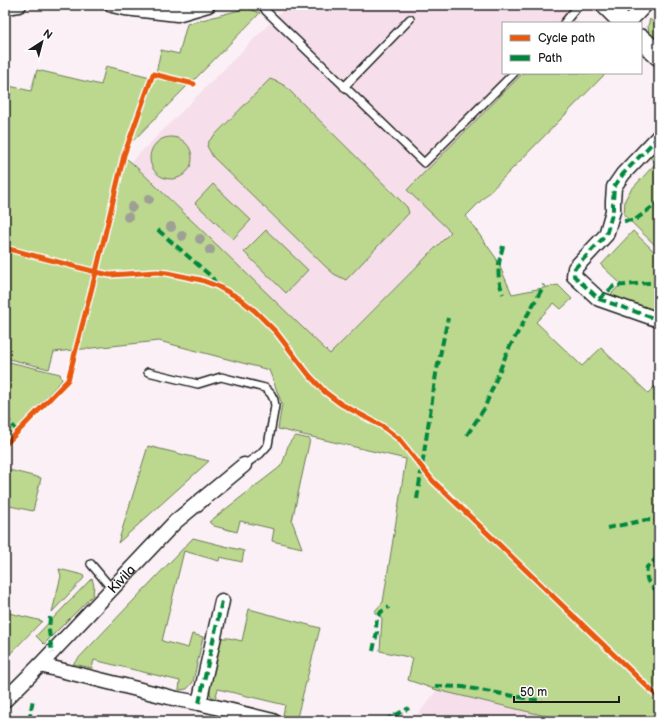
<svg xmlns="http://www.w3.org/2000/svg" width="664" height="726" font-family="'Balsamiq Sans',sans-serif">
  <rect width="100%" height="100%" fill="#fbf0f5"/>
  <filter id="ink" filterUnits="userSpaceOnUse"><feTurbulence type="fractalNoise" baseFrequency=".025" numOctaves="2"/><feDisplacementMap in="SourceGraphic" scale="8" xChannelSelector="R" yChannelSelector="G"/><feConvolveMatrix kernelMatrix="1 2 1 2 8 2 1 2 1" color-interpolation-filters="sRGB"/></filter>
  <g filter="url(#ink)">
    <path fill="#f6dfea" d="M288,5h272l19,18h-76v50h103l-276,281 -199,-192z
      M437,690l130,31h-154z"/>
    <path fill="#bcd88f" stroke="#6c7a56" d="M247,8l13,5 -67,68 -37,-8 5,-23 18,4 8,-30z
      M650,19l9,9v16l-10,-9 -1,-9z
      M106,66l81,20 -67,68 11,8 199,192 121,-122 -44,-42 116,-117h83l-140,143 30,42 16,36 46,-9 14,14 -11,10 -7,-6 -18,19 46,44 19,-18 47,45 11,-11v339h-92l-130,-31 -29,-10 5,-22 -33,-7 2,-33 -8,-6 9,-10 23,-143 -128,-30 4,-25 -13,-34 -110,-29 -105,11 -5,17 -44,-11v-273l26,6 6,-21 64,15z
      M270,79l8,3 7,4 122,121 2,6 -63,67 -12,-6 -8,-7 -113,-110 -6,-11 2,-5z
      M150 158a21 21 0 1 1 42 0a21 21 0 1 1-42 0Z
      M659,144v105l-35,-34 1,-15 5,-9 26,-28 -8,-7z
      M213,184l38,36 -18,19 -38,-36z
      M266,230l42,40 -22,23 -42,-41z
      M633,231l26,25v58l-41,-14 -7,-6 10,-10 -20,-19z
      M5,361l55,13 2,6 -57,61z
      M296,436l14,3 -18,82 10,27 -30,-7 2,-12 -34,-8 -3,11 -23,-6 -5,-4 71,-55c8,-11 4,-23 16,-31z
      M148,446l61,15 -91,82z
      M5,469l36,9 -8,33 -28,-6z
      M193,538l51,13 -2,11 -22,-5 -1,4 -35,-10 -22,90 26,7 4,-14 11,3 -10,45 -6,7 -8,1 1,-9 -86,-21 -2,8 -19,-4z
      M59,569l24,6 1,3 -32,34 9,-36z
      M92,578l2,8 -1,9 -49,49 -8,-8z
      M249,609l71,19 -24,93 -13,-6 2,-10 -67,-16 -3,10 -4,-3 -2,-7 9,-45 4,-6h7l13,3z
      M5,612l37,9 -37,38z"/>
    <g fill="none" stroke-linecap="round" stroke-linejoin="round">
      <g stroke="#1c1c1c" stroke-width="10">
        <path id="lane" d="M262,5l4,6 158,152 90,-90
          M564,23l15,-18
          M344,87l66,-68
          M148,372l50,12 23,-7 44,11 6,6 3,6 1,6 -7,39 -8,9 -16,11
          M91,564l21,25"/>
      </g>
      <g stroke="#1c1c1c" stroke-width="17">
        <g id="street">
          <path d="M112,5l13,3 52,6 31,-9"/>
          <path d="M5,7l14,-2"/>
          <path d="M628,23l17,-18"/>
          <path d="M659,136l-36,38 -9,13 -1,14v10l-7,24 -31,33 -1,8 25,23 60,21"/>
          <path d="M40,665l137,34 22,4 74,18"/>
          <path id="s1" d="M5,700l35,-35 135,-143 69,-57"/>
          <path d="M199,703l23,-102"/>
        </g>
      </g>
      <g stroke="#1c1c1c" stroke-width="22">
        <path id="secondary" d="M606,5l18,18
          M641,39l18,17"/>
      </g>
      <use href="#lane" stroke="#fff" stroke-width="7"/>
      <use href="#street" stroke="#fff" stroke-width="14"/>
      <use href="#secondary" stroke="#fff" stroke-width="19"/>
      <path stroke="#00873e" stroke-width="4" stroke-dasharray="8 4" stroke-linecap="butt" d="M659,136l-36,38 -9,13 -1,14v10l-7,24 -31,33 -1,8 25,23 60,21
        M624,221l11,-1 24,-18
        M158,230l54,47 5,9
        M503,246c-5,19 -7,28 0,48
        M599,299l15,-13 45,-4
        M5,416l13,16
        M467,435l17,-26 24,-59 36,-65
        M417,499l19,-125 12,-56
        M607,528l39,-8 13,1
        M659,560l-3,-1 -9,8c-2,16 2,16 12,26
        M50,617l-1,14 3,22
        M373,651l4,-19 -1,-4 1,-10 4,-6 8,-5
        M435,686l28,1 79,14
        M199,703l23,-102
        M29,721l4,-22
        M384,721l25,-13"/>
      <g stroke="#fff" stroke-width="8">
        <path id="cycleway" d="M5,248l91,24 14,3 47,-3 10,1 34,7 16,6 22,12 16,13 21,21 33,43 16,17 16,12 41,22 17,13 34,42 226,217
          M5,445l63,-65 28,-108 28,-117 29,-81 41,10"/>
      </g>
      <use href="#cycleway" stroke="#e8590c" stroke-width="5"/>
    </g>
    <g fill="#9fa094">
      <circle cx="149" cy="199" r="5"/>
      <circle cx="132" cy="207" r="5"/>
      <circle cx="128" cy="217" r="5"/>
      <circle cx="171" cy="227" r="5"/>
      <circle cx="182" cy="236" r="5"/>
      <circle cx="200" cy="239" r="5"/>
      <circle cx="210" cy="250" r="5"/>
    </g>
  </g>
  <g text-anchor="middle" stroke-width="4" stroke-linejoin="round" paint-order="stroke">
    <g font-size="14" fill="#1c1c1c" stroke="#fff">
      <text dy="5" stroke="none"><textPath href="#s1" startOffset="168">Kivila</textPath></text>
    </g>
  </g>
  <rect width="664" height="726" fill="none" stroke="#fff" stroke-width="20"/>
  <rect x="10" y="10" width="644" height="706" fill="none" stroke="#1c1c1c" stroke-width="1.5" filter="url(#ink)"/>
  <rect x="502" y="22" width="140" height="52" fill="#ffffff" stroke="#a4a4a4"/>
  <rect x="510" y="35" width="20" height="6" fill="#e8590c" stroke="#a4a4a4"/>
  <text x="538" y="42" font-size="12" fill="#1c1c1c">Cycle path</text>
  <rect x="510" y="55" width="20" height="6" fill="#00873e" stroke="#a4a4a4"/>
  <text x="538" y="62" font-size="12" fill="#1c1c1c">Path</text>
  <g transform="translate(42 42) rotate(36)" stroke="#ffffff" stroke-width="3" paint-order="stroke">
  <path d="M0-3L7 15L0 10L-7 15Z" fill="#1c1c1c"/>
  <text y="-6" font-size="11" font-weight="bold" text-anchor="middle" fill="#1c1c1c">N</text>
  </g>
  <path d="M514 696v6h105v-6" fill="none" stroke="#1c1c1c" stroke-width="2"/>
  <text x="520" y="696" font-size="12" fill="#1c1c1c" stroke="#ffffff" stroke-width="3" paint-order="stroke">50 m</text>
</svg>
